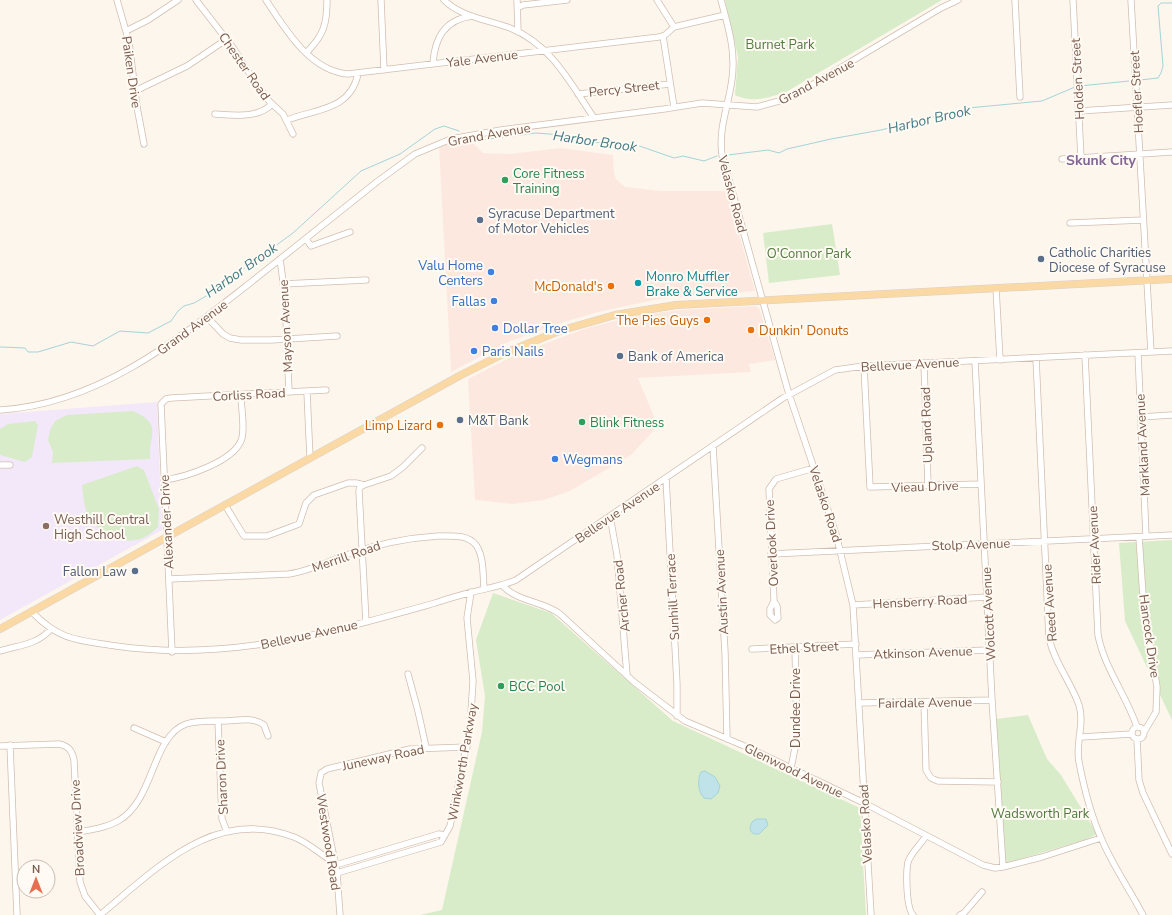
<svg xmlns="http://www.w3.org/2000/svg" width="1172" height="915" font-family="'Nunito Sans',sans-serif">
  <rect width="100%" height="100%" fill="#fdf6ec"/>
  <path fill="#fde8e0" d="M468,138l15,15 26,1 52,-6 52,7 1,19 2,5 9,8 36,4h66l28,100 -96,8 -61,13 -44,13 -46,17 -57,30 -12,-225z
    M755,306l4,2 16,52 -26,4 2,8 -113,6 20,48 -27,29 -61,36 -26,9 -32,4 -37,-4 -7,-121 49,-25 67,-25 45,-12 49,-7z"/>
  <path fill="#f3e8fa" d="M157,402l5,128 -162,90v-206z"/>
  <path fill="#d8ecc9" d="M725,0h217l-156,92c-17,6 -35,11 -51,3l3,-38z
    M832,224l8,51 -71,8 -6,-50z
    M133,411c31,13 15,25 17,48l-98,4 1,-11 -5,-12 2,-10 5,-9 12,-6z
    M35,421l3,4 -6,32 -7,5 -25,-7v-26l8,-5z
    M137,466l7,4 15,39 -1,18c-4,4 -10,9 -15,11 -21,8 -44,-3 -55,-23 -4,-7 -5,-21 -6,-30z
    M1172,540v180l-47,-99 -6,-78z
    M493,593l58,20 122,108 187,87 6,107h-446l22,-5 40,-178 3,-36 -9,-56z
    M1028,715l19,44 14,16 36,59 -12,6 -78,23 -2,-3 -9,-141z"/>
  <path fill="#bfe3e8" stroke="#a5d3da" d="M705,771l10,6 5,9 -2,7 -7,6 -7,-1c-6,-6 -7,-19 -3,-26z
    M757,819h9l2,6 -9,9h-5c-6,-3 -4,-9 -1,-13z"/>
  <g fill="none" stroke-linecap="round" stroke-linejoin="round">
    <path stroke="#a5d3da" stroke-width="1" d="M1140,80l18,-2 3,-5 2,-7 -5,-60 3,-3h11
      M1080,86l49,-5
      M472,138l9,2 55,-7 26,2 13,6 46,3 10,-1 43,15 9,-2 21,5 13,-5
      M728,155l40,-5 11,3 8,-4 44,-10 50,-9 87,-22 74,-7 33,-14
      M0,347l25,1 3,4h10l33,-10 22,4 27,-15 28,2 23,-12 7,-10 6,-5 10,-3 14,-8 85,-62 68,-62 39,-17 35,-25 9,-3 15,5"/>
    <g stroke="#d1beb0" stroke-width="7">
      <path id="minor" d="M117,0l12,42 8,65 7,37
        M196,0l38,49 22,35 14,18 13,12 10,20
        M266,0c19,29 44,71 82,74l311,-37 6,-2 9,-8 51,-12
        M381,0l3,70
        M444,0c17,17 45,20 66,28 41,16 61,56 84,90
        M517,0l1,32
        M657,0l17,27
        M721,0c7,26 15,51 11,79 -3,25 -14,50 -10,76l66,236 48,143 17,71 18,310
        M1015,0l5,97
        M1073,0l8,158
        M1131,0l20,352
        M519,7l4,-2 44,-5
        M126,31l22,-11 30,-20
        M663,36l11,71
        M306,53c18,-18 21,-29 21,-53
        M433,63c2,-25 11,-43 39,-47
        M135,91l52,-25 40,-27
        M578,94l92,-10
        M1079,111l93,-6
        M215,114c18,1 43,5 57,-10
        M287,120c28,-11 63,-9 71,-46
        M1062,159l110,-7
        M1070,223l73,-3
        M306,239l5,7 39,-14
        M280,259l5,37 4,96
        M283,284l83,-4
        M996,288l4,72
        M207,317l16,17 7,4 11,2h30l66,-4
        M1138,353l8,183
        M1085,355l13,280c6,32 28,60 39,92
        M1036,358l13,280c5,24 22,44 30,67 6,19 -4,38 0,57 5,26 12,54 23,78 11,26 28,50 41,75
        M975,361l17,339 11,167
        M924,363l4,123
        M864,366l6,121 111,-3
        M307,392l3,66
        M0,410c98,-6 176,-69 250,-127 43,-34 85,-68 128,-102l37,-27 36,-15 50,-9 163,-21 38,-6 55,4 33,-9 151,-90 17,-8
        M1141,417l31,-2
        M713,446l12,206 2,87
        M0,465h10
        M666,478l11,206v32
        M164,480c22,-3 72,-19 78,-42 3,-13 -1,-30 -1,-43
        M364,485l-4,2 -1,4 7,131
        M225,505l19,31h23l32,-12 7,-21 8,-8 34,-12h8l8,2 27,-9 12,-9 19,-19
        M610,516l7,39 10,120
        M1139,537l5,74 13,76 -1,25 -12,20
        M771,554l401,-19
        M169,579l120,-5c20,-3 38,-12 57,-19 31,-11 60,-17 92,-19 13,0 29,-2 38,9 8,11 7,31 8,44
        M503,586c15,16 40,15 57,28l74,68 51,39 64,27 115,55 119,62 12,3 8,-1 39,-10 59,-19
        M774,601l-5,-112 7,-10 38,-11
        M774,601l3,5 1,12 -3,2 -5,-5v-6z
        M853,605l134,-8
        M32,612c28,29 46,28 84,34 112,16 212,-13 319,-43 12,-4 25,-8 38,-11 15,-4 29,-6 43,-12l267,-182 52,-28 29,-4 308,-15
        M752,649l104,-5
        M0,651c19,-6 37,-6 51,-22
        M172,652l-11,-248 5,-5 5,-1 155,-8
        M856,655l133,-5
        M408,674l10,37 8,36
        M924,702l2,68 5,8 7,3 60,1
        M859,703l133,-3
        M218,721l4,98 5,13
        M1132 733a6 6 0 1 1 12 0a6 6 0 1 1-12 0Z
        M134,728l32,14
        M1081,737l51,-3
        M1137,739l2,41 4,13 29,61
        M10,745l7,170
        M0,746l59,-2c10,2 13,7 15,16l6,122 5,14 15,19
        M791,768l6,-30 -2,-91
        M77,832c14,-2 28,-4 41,-11 37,-21 33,-84 68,-97 12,-4 28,-3 40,-3 13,-1 28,-4 38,4l4,11
        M337,873l104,-31 9,-16 20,-98 3,-47 -6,-63 4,-26
        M100,915c56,-46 115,-109 194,-78 15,6 27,18 41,26l4,1 100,-30 6,1
        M340,915l-3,-42 -18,-90 2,-10 6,-4 83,-20 57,-2
        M913,915c-7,-7 -7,-43 -5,-53 3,-9 13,-18 18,-26
        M960,915l4,-2 18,-21"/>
    </g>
    <g stroke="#dad1cd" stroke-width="8">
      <path id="major" d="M0,629l461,-254 44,-22 54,-22 56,-16 61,-10 496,-26"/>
    </g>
    <use href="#minor" stroke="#fff" stroke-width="5.5"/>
    <use href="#major" stroke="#fbd9a5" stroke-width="7"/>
  </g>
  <g fill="#2e9e5b" stroke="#fffaf3" stroke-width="1.5">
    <circle cx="505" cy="180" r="4"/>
    <circle cx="582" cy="422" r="4"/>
    <circle cx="501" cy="686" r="4"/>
  </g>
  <g fill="#5c6f8a" stroke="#fffaf3" stroke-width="1.5">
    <circle cx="480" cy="220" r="4"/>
    <circle cx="1041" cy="259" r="4"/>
    <circle cx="620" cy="356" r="4"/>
    <circle cx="460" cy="420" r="4"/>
    <circle cx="135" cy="571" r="4"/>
  </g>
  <g fill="#3f7fe0" stroke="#fffaf3" stroke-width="1.5">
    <circle cx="491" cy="272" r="4"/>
    <circle cx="494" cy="301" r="4"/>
    <circle cx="495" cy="328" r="4"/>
    <circle cx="474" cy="351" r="4"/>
    <circle cx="555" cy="459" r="4"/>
  </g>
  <circle fill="#0f9aa8" stroke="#fffaf3" stroke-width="1.5" cx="638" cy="283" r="4"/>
  <g fill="#e8710a" stroke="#fffaf3" stroke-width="1.5">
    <circle cx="611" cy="286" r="4"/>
    <circle cx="707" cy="320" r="4"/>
    <circle cx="751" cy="330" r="4"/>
    <circle cx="440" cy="425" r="4"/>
  </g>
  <circle fill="#8d6e63" stroke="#fffaf3" stroke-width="1.5" cx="46" cy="526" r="4"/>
  <g text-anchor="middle" stroke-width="4" stroke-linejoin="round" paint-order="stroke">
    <g font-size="13" fill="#537a41" stroke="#fffaf3">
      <text x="780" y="49">Burnet Park</text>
      <text x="809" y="258">O'Connor Park</text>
      <text x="1040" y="818">Wadsworth Park</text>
    </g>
    <g font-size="13" fill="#7a5c4d" stroke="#fffaf3">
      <text transform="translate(482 58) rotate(-7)" y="5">Yale Avenue</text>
      <text transform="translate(245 66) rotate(55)" y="5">Chester Road</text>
      <text transform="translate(132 72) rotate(82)" y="5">Paiken Drive</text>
      <text transform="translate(1077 79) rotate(-93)" y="5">Holden Street</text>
      <text transform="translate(816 81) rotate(-28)" y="5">Grand Avenue</text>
      <text transform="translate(624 88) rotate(-6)" y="5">Percy Street</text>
      <text transform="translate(1136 92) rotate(-93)" y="5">Hoefler Street</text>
      <text transform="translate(489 134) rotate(-10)" y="5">Grand Avenue</text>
      <text transform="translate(733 194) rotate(75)" y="5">Velasko Road</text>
      <text transform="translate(285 326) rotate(-93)" y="5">Mayson Avenue</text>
      <text transform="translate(192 327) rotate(-36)" y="5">Grand Avenue</text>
      <text transform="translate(910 364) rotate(-3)" y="5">Bellevue Avenue</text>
      <text transform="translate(249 394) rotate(-3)" y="5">Corliss Road</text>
      <text transform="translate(926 425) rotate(-92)" y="5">Upland Road</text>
      <text transform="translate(1142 445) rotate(-93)" y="5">Markland Avenue</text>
      <text transform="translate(925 486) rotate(-2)" y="5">Vieau Drive</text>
      <text transform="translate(826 504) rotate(72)" y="5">Velasko Road</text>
      <text transform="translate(617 512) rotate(-34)" y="5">Bellevue Avenue</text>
      <text transform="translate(166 522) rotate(-93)" y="5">Alexander Drive</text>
      <text transform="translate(771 543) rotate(-93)" y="5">Overlook Drive</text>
      <text transform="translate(971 544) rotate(-2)" y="5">Stolp Avenue</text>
      <text transform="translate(1094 545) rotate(-93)" y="5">Rider Avenue</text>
      <text transform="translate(346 556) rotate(-19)" y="5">Merrill Road</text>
      <text transform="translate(721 592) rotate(-93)" y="5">Austin Avenue</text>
      <text transform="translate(621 596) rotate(-96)" y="5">Archer Road</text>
      <text transform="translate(672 597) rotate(-93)" y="5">Sunhill Terrace</text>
      <text transform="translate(920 601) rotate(-3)" y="5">Hensberry Road</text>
      <text transform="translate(1049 603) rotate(-94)" y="5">Reed Avenue</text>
      <text transform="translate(988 614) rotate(-93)" y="5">Wolcott Avenue</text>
      <text transform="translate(309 634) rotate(-12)" y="5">Bellevue Avenue</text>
      <text transform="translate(1150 636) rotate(82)" y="5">Hancock Drive</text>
      <text transform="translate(804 647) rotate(-3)" y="5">Ethel Street</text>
      <text transform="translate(923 652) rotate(-2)" y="5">Atkinson Avenue</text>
      <text transform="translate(925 702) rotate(-1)" y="5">Fairdale Avenue</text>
      <text transform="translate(795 708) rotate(-90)" y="5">Dundee Drive</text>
      <text transform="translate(383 757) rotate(-12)" y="5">Juneway Road</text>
      <text transform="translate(462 762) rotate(-80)" y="5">Winkworth Parkway</text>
      <text transform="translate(794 770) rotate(26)" y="5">Glenwood Avenue</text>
      <text transform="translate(221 777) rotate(-93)" y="5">Sharon Drive</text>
      <text transform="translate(865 824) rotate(-93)" y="5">Velasko Road</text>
      <text transform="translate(77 828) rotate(-93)" y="5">Broadview Drive</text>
      <text transform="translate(329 842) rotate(81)" y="5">Westwood Road</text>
    </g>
    <g font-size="13" fill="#27864d" stroke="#fffaf3" text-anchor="start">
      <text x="513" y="178">Core Fitness<tspan x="513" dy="15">Training</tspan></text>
      <text x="590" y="427">Blink Fitness</text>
      <text x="509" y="691">BCC Pool</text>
    </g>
    <g font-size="13" fill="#4e5e75" stroke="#fffaf3" text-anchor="start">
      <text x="488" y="218">Syracuse Department<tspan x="488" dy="15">of Motor Vehicles</tspan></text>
      <text x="1049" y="257">Catholic Charities<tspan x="1049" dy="15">Diocese of Syracuse</tspan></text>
      <text x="628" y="361">Bank of America</text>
      <text x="468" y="425">M&amp;T Bank</text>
      <text x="127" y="576" text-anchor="end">Fallon Law</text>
    </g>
    <g font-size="13" fill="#366cbe" stroke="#fffaf3" text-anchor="start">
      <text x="483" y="270" text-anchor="end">Valu Home<tspan x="483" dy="15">Centers</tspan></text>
      <text x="486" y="306" text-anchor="end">Fallas</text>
      <text x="503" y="333">Dollar Tree</text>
      <text x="482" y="356">Paris Nails</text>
      <text x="563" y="464">Wegmans</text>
    </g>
    <g font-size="13" fill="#0d838f" stroke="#fffaf3" text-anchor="start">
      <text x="646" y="281">Monro Muffler<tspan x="646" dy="15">Brake &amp; Service</tspan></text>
    </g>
    <g font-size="13" fill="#c56008" stroke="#fffaf3" text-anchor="end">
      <text x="603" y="291">McDonald's</text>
      <text x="699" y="325">The Pies Guys</text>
      <text x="759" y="335" text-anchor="start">Dunkin' Donuts</text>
      <text x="432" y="430">Limp Lizard</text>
    </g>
    <g font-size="13" fill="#785e54" stroke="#fffaf3" text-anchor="start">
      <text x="54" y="524">Westhill Central<tspan x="54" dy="15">High School</tspan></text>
    </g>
    <g font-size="14" font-style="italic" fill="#437c86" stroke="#fffaf3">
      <text transform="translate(929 119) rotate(-13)" y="5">Harbor Brook</text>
      <text transform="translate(595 141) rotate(8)" y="5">Harbor Brook</text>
      <text transform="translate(241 270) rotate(-35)" y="5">Harbor Brook</text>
    </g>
    <g font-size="14" font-weight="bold" fill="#846695" stroke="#fffaf3">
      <text x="1101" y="165">Skunk City</text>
    </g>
  </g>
  <g transform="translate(36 879)"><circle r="19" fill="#fffaf3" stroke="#cabbb1"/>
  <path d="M0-3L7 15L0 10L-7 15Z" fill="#e76f51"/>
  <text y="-6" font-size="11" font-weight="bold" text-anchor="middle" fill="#7a5c4d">N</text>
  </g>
</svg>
